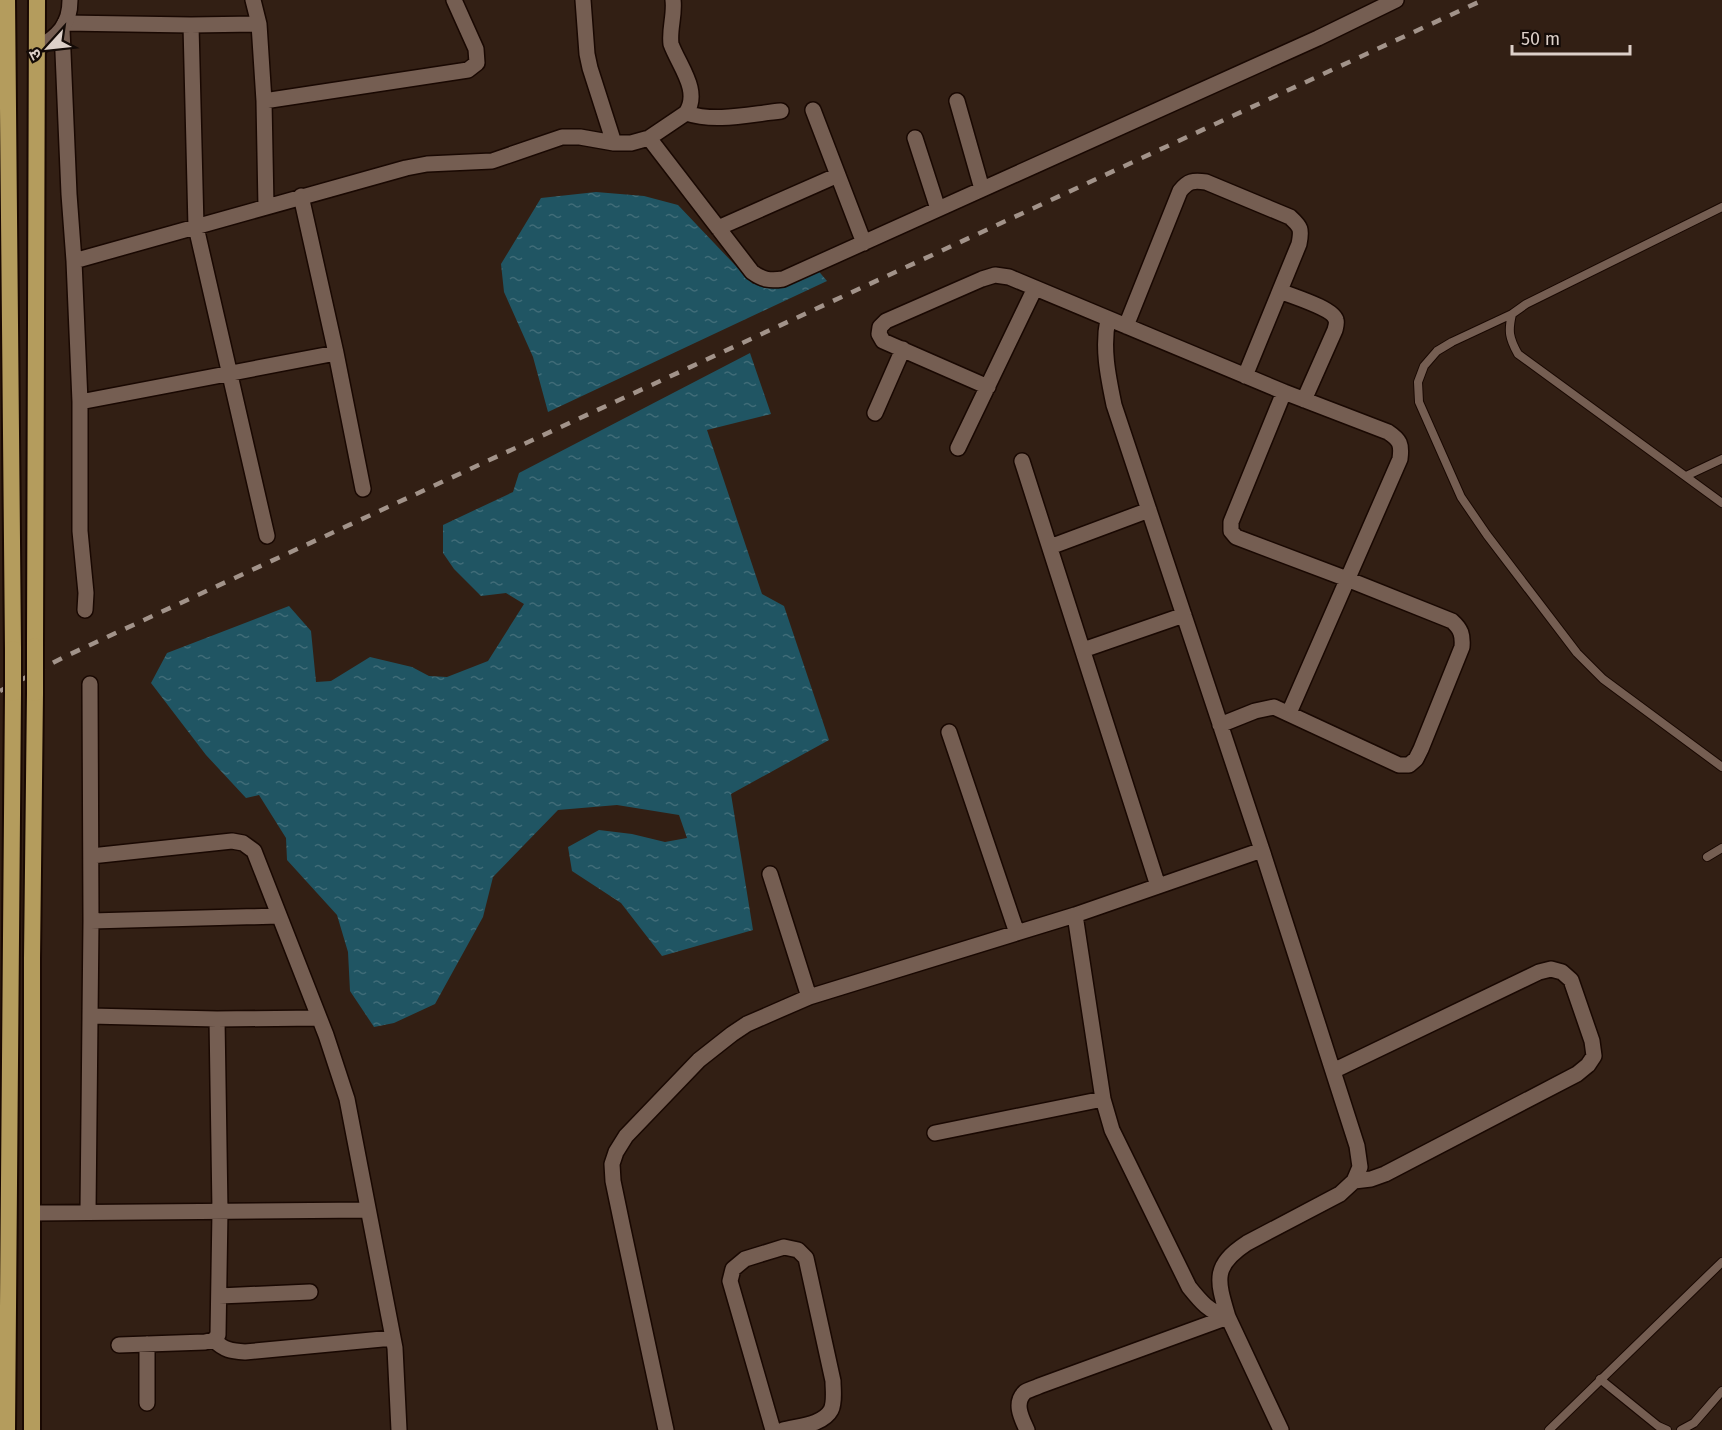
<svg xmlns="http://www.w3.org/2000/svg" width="1722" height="1430" font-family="'Fira Sans','Noto Sans Devanagari',sans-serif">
  <defs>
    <pattern id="water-ripples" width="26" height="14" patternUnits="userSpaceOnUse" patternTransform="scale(1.5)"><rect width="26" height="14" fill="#205563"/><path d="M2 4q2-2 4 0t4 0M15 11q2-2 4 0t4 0" fill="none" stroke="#406c78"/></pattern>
  </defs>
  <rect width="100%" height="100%" fill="#321f14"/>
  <path fill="url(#water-ripples)" d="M596,192l48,4 34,9 75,79 57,-23 17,20 -279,131 -15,-55 -29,-65 -3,-28 40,-66z
    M750,353l21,61 -64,16 55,164 22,12 45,134 -98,54 22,136 -91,26 -41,-53 -49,-32 -4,-24 31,-17 33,4 33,8 22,-4 -8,-23 -62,-10 -59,5 -65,67 -10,40 -48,87 -41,19 -20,4 -24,-36 -2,-39 -11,-37 -50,-55 -1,-22 -27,-43 -13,3 -40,-43 -55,-72 16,-30 122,-47 22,25 5,51 15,-1 39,-24 42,10 17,9 18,1 41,-16 36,-57 -18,-11 -25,3 -27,-27 -11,-16v-28l70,-33 6,-19z"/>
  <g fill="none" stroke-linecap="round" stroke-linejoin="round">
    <g stroke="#190802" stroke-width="10">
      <path id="service" d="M1722,207l-196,97 -14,10c-4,17 -3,24 6,40l204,149
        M1512,314l-60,28 -15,9 -13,15 -6,16 1,20 42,95 26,38 90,118 26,26 119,88
        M1686,476l36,-17
        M1707,857l15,-9
        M1600,1379l58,47 9,4
        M1549,1430l173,-168
        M1681,1430l13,-7 28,-32"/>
    </g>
    <g stroke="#190802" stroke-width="18">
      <path id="minor" d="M253,0l6,24
        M583,0l4,54 3,14 24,75
        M65,23l126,2 68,-1 5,77 2,106
        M191,25l5,202 71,309
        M62,29l7,165 5,67 6,141v129l6,62 -1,17
        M264,101l204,-31 9,-7 -1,-14 -22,-49
        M957,101l25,88
        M813,110l51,133
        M686,113c30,10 64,1 95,-2
        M649,138l103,134c11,8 18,9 31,7l535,-241 78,-38
        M915,138l23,71
        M301,196l35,157 27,136
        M718,228l120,-53
        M74,261l332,-93 21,-4 65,-3 70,-24h18l34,6h17l18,-5 37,-25c15,-22 -7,-47 -15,-69 -2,-15 4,-29 2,-44
        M1280,291c11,5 53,17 56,29 1,3 0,6 -1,10l-31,70
        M1126,326l54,-135c8,-10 13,-11 26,-9l84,35c11,10 12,12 9,27l-54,132
        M988,387l-105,-46 -4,-7 1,-7 6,-6 96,-42 13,-4 14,2 275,115 -53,130v9l5,6 111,42 105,42c9,8 11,14 10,26l-41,102 -5,10 -7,6h-10l-125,-58 -19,4 -35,14
        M1284,392l104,40c12,8 14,12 12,27l-111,254
        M80,402l256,-49
        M875,413l28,-64
        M958,448l77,-160
        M1022,461l136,425
        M1050,547l99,-37
        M1083,650l101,-35
        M949,732l68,201
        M91,856l141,-15 11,2 11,8 72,184 21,64 48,249 4,82
        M770,874l39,123
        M1075,915l28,184 9,31 77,157c12,15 20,25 39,30l53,113
        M91,921l188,-5
        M90,1016l127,3 102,-1
        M1333,1071l206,-99 12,-3 11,3 9,8 21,61 2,15 -6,9 -11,9 -192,100 -14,5 -17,2
        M935,1133l168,-34
        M88,1212l3,-291 -1,-237
        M32,1213l336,-3
        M219,1296l91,-4
        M214,1340c10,10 17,11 31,12l148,-14
        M119,1345l86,-3 9,-2 4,-5 2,-124 -3,-192
        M147,1403v-59
        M666,1430l-43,-201 -10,-48 -1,-17 4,-12 10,-16 73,-76 33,-26 15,-10 62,-27 266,-82 187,-65 -148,-445c-6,-29 -12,-57 -6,-86
        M773,1430l-43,-149 3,-12 12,-10 39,-12 14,3 8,8 27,123c0,9 2,21 -2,29 -8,15 -33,16 -48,20
        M1027,1430c-5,-11 -14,-27 -2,-38 3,-2 10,-4 14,-6l189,-69c-11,-37 -16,-51 19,-74l93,-49 14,-13 6,-14 -3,-21 -95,-296"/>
    </g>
    <g stroke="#190802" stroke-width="18">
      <path id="tertiary" d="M38,48c20,-12 32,-23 32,-48"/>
    </g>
    <g stroke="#190802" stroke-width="20">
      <path id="trunk" d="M7,0l6,649
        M35,646l2,-646
        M7,1430l6,-737
        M32,1430v-472l3,-265"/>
    </g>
    <use href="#service" stroke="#755e52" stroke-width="8"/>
    <use href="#minor" stroke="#755e52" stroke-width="15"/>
    <use href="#tertiary" stroke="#755e52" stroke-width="15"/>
    <use href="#trunk" stroke="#b49c5d" stroke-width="16"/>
    <path stroke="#a2938a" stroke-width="4.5" stroke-dasharray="10 10" stroke-linecap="butt" d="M0,691l64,-34 1419,-657"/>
    <g stroke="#190802" stroke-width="20" stroke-linecap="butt">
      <path id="trunk-bridge" d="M13,693v-44
        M35,693v-47"/>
    </g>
    <use href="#trunk-bridge" stroke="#b49c5d" stroke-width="16"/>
  </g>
  <g transform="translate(48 48) rotate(243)" stroke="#140b07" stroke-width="4.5" paint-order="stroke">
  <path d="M0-4.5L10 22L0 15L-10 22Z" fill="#ddd0c9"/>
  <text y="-9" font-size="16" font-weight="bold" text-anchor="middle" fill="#ddd0c9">उ</text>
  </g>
  <path d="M1512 45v9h118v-9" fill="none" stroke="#ddd0c9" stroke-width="3"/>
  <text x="1521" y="45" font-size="18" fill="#ddd0c9" stroke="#140b07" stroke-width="4.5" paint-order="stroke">50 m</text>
</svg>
